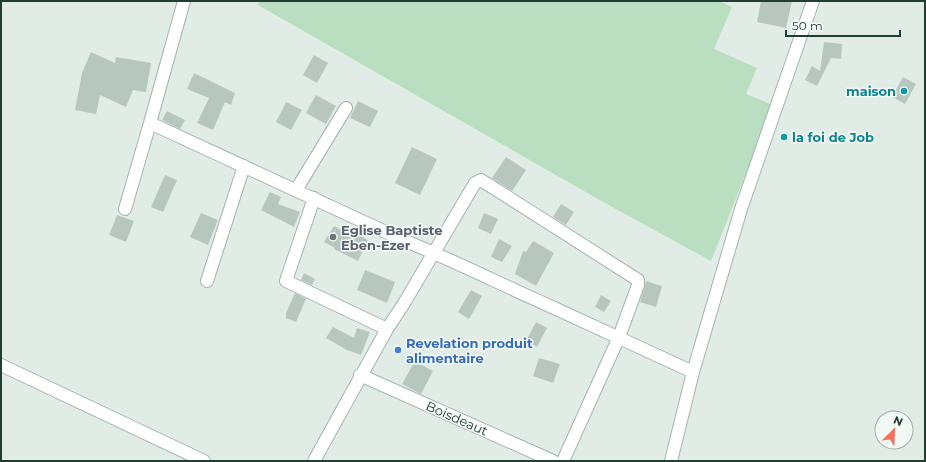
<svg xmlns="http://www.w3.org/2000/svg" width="926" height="462" font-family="Montserrat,sans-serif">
  <rect width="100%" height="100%" fill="#e2ece7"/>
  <path fill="#badec0" d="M259,1h460l13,6 -18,42 43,19 -11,26 27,11 -62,156 -106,-58 -347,-198z"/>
  <path fill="#b7c7bf" d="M761,1h31l-6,27 -29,-6z
    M824,42l18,2 -1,15 -10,-1 -14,28 -12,-6 7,-14 8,5z
    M91,52l24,11 1,-6 35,6 -5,29 -13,-2 -7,17 -26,-12 -4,19 -21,-4 7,-37z
    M314,55l14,8 -11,20 -14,-8z
    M194,73l41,20 -4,12 -6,-3 -12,28 -16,-7 12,-25 -22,-9z
    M903,77l13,7 -11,20 -13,-7z
    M316,95l20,11 -10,18 -20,-11z
    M358,101l20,10 -8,16 -20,-9z
    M286,102l16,8 -11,20 -15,-8z
    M167,111l18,9 -5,9 -18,-9z
    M412,147l25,12 -17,36 -25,-12z
    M506,157l20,13 -14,21 -20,-13z
    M165,175l12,5 -14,32 -12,-5z
    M270,192l11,5 -3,7 22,8 -6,15 -33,-17z
    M561,204l13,8 -8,13 -13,-8z
    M201,213l17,7 -10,25 -18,-8z
    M484,213l14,6 -7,15 -13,-6z
    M117,215l17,6 -8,21 -17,-7z
    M334,226l18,10 2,-3 14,7 -10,21 -24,-12 1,-1 -11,-6z
    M499,239l13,7 -10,16 -11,-5z
    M533,241l21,12 -18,33 -21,-12 8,-23 3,1z
    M365,270l30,12 -8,21 -30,-13z
    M304,273l11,6 -3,6 -11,-5z
    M646,281l16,5 -6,21 -16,-5 5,-15z
    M471,290l11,6 -13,23 -11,-7z
    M295,293l11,6 -10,23 -10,-4v-5z
    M601,295l10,6 -7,11 -9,-5z
    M536,322l11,6 -10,19 -11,-6z
    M333,327l21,11 3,-10 13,4 -9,23 -14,-5 -21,-12z
    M539,358l21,6 -7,19 -20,-7z
    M415,361l18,10 -12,23 -19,-10z"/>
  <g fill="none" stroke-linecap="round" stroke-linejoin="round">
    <g stroke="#a4b4ae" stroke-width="14">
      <path id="street" d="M184,1l-34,122 253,117c50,20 99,45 149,67 47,22 94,43 141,65
        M296,190l50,-82
        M314,198l-28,83 101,48
        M125,209l25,-86
        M207,281l37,-115
        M1,365l203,96
        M360,375l193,86
        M314,461l73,-132 16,-24 72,-122 6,-3 157,100v5l-19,52 -56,124
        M671,461l22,-89 48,-163 72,-208"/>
    </g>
    <use href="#street" stroke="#fff" stroke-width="12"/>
  </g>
  <g fill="#0f9aa8" stroke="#f2f9f5" stroke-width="1.5">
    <circle cx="904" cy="91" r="4"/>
    <circle cx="784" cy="137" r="4"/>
  </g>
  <circle fill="#6b7280" stroke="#f2f9f5" stroke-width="1.5" cx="333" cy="237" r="4"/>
  <circle fill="#3f7fe0" stroke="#f2f9f5" stroke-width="1.5" cx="398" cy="350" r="4"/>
  <g text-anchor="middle" stroke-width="3" stroke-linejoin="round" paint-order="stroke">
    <g font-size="13" font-weight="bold" fill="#0d838f" stroke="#f2f9f5" text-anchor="end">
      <text x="896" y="96">maison</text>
      <text x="792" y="142" text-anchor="start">la foi de Job</text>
    </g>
    <g font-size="13" font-weight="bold" fill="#5b616d" stroke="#f2f9f5" text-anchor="start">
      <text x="341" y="235">Eglise Baptiste<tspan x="341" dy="15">Eben-Ezer</tspan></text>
    </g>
    <g font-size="13" font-weight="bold" fill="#366cbe" stroke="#f2f9f5" text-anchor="start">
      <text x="406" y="348">Revelation produit<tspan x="406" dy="15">alimentaire</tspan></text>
    </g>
    <g font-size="13" fill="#213e34" stroke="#f2f9f5">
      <text transform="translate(457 418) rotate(24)" y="5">Boisdeaut</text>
    </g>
  </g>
  <rect width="926" height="462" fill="none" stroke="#213e34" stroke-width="4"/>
  <g transform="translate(894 430) rotate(24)"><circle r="19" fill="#f2f9f5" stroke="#9eaea8"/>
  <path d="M0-3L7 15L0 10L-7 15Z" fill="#f66f56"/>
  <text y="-6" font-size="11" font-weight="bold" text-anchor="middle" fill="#213e34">N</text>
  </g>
  <path d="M786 30v6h114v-6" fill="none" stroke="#213e34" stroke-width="2"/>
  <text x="792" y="30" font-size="12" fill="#213e34" stroke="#f2f9f5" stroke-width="3" paint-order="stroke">50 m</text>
</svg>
